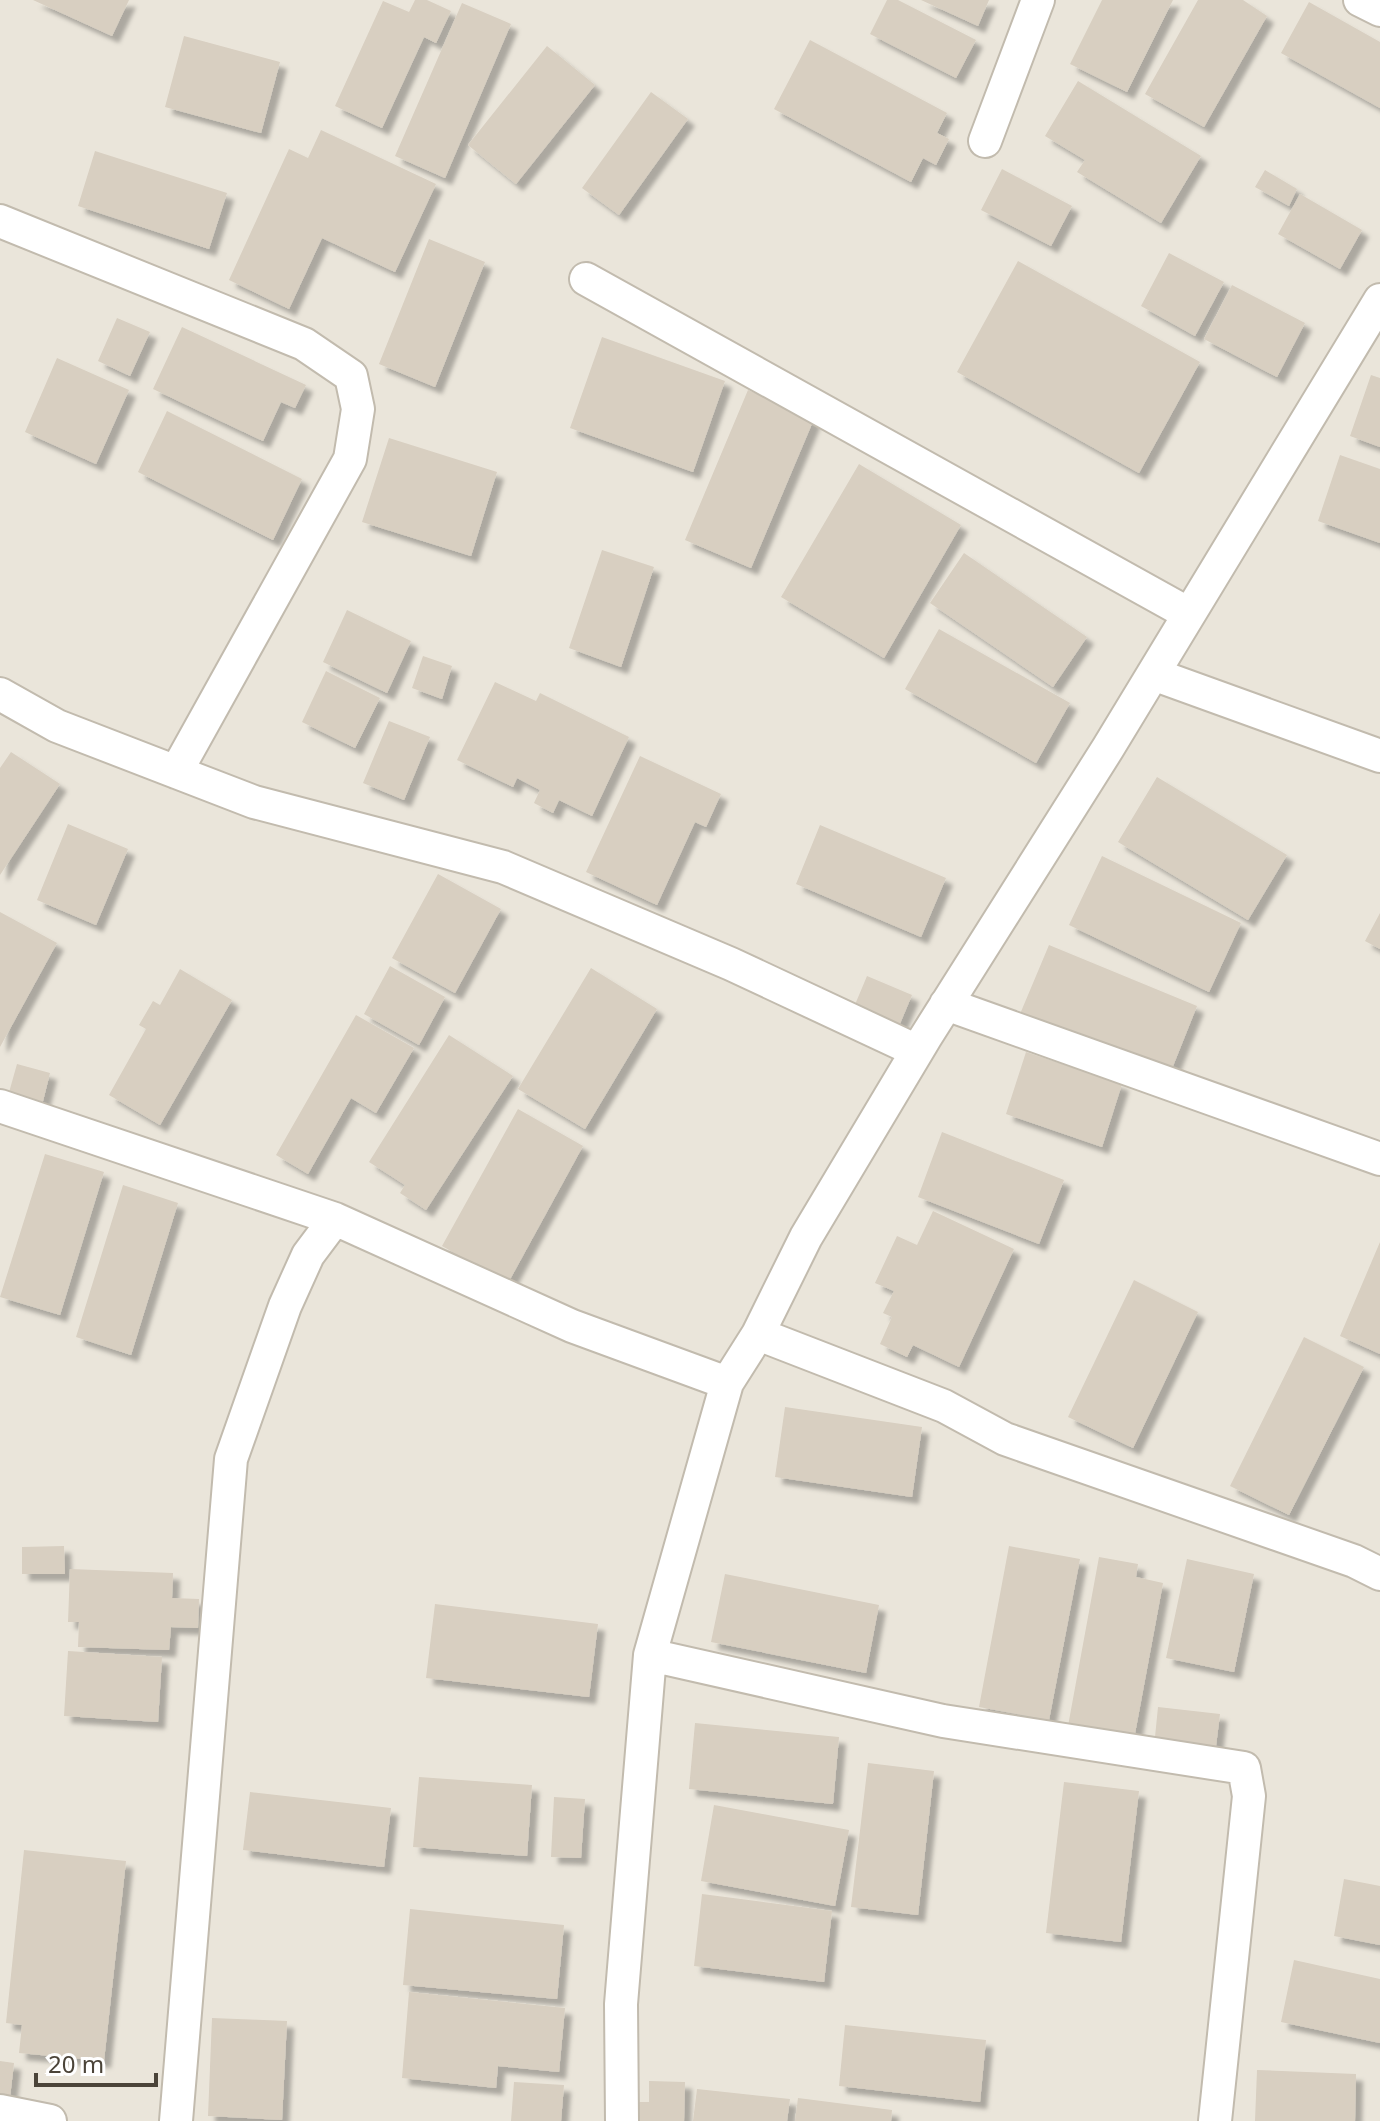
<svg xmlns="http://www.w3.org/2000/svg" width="1380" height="2121" font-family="'Noto Sans',sans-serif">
  <defs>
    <filter id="shadow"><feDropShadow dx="7" dy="7" stdDeviation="2" flood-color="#0004"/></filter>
  </defs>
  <rect width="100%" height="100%" fill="#f6f3ec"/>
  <path fill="#eae5da" d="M0,0h1380v2121h-1380z"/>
  <path fill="#d8cfc1" filter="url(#shadow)" d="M33,0h96l-17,36z
    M415,0h12l24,11 -15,32 -12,-6 -42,91 -47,-22 48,-105 26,11z
    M887,0h11l78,40 -20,38 -86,-44z
    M921,0h68l-11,26z
    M1102,0h71l-46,92 -57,-28z
    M1198,0h45l24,16 -63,111 -59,-33z
    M1309,2l71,40v66l-99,-55z
    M462,3l49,21 -66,154 -50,-22z
    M184,36l96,26 -19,71 -96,-26z
    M810,40l137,73 -10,20 12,6 -13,26 -13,-7 -12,24 -137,-73z
    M547,46l48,39 -79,99 -48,-39z
    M1078,81l123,75 -40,67 -84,-51 8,-12 -40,-24z
    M651,92l37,27 -69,96 -37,-27z
    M321,130l115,54 -41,88 -73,-34 -33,71 -60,-29 60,-131 19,9z
    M95,151l132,42 -18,56 -131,-43z
    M1002,169l70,37 -21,40 -70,-36z
    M1265,170l32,19 -8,17 -34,-19z
    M1300,194l62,36 -22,39 -62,-35z
    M429,239l56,23 -50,125 -56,-23z
    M1169,253l55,29 -29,54 -54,-30z
    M1018,261l182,101 -61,111 -182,-101z
    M1232,285l73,38 -28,54 -73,-38z
    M117,318l33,14 -20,44 -32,-15z
    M182,327l124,58 -11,23 -14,-6 -18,39 -110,-52z
    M602,337l123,44 -32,91 -123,-44z
    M57,358l72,32 -33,74 -71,-32z
    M1371,375l9,3v69l-30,-11z
    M748,390l66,29 -63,149 -66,-28z
    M167,411l135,68 -29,61 -135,-68z
    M389,438l108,34 -26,84 -109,-34z
    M1340,455l40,14v74l-62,-22z
    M859,464l102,61 -77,133 -103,-61z
    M602,550l52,17 -33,100 -52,-19z
    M964,553l123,84 -34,50 -123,-84z
    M347,610l64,31 -24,52 -64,-31z
    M939,629l131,74 -34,60 -131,-74z
    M423,656l29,10 -10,33 -30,-11z
    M326,671l54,27 -25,50 -53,-26z
    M495,682l41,19 4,-8 89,44 -37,79 -33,-16 -6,13 -19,-10 6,-13 -23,-12 -4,9 -56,-27z
    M389,721l41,16 -26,63 -41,-17z
    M11,752l49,32 -60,91v-107z
    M640,756l81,38 -15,33 -11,-5 -38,83 -71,-33z
    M1157,777l130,78 -39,65 -130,-78z
    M68,824l60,25 -32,76 -59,-25z
    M820,825l126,53 -25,59 -125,-53z
    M1102,856l139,67 -32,69 -140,-67z
    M438,874l63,35 -46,84 -63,-35z
    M0,912l57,31 -57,104z
    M1380,913v36l-15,-8z
    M1049,945l148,61 -28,70 -149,-62z
    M390,966l55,31 -26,48 -55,-31z
    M591,968l66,41 -72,120 -67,-40z
    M180,969l52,31 -72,125 -51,-30 37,-66 -7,-4 14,-24 7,4z
    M867,976l45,19 -13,31 -45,-19z
    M356,1015l58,33 -38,65 -25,-15 -43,76 -32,-19z
    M449,1035l64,41 -87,134 -26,-17 5,-8 -36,-23z
    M1026,1052l96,32 -20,63 -96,-33z
    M17,1064l33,9 -8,32 -34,-9z
    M518,1109l65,37 -75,137 -66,-37z
    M942,1132l122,48 -25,64 -121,-47z
    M45,1154l59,18 -44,143 -60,-18z
    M123,1185l55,18 -47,152 -55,-18z
    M933,1211l81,38 -55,118 -46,-22 -6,12 -27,-13 12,-27 -9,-4 11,-22 -19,-8 22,-47 20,9z
    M1380,1242v112l-40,-18z
    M1134,1280l64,32 -65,136 -65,-31z
    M1304,1337l60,30 -75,148 -59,-29z
    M785,1407l137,20 -10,70 -137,-20z
    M64,1546l1,28h-43v-27z
    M1009,1546l71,13 -31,161 -70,-13z
    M1099,1557l39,7 -2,13 27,6 -29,156 -66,-13z
    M1187,1559l67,15 -20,98 -68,-14z
    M70,1569l103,4 -1,25 27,1 -1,29 -27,-1 -2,23 -91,-3 1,-25h-11z
    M725,1574l154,31 -13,68 -155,-31z
    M435,1604l163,20 -9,73 -163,-19z
    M68,1651l94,6 -4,65 -94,-6z
    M1158,1707l62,7 -5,40 -61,-7z
    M695,1723l144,14 -6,67 -144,-15z
    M868,1763l66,8 -16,144 -67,-8z
    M419,1777l113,8 -5,71 -114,-9z
    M1064,1782l75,9 -18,151 -75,-9z
    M250,1792l141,16 -7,59 -141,-17z
    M554,1797l31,2 -4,59 -30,-1z
    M714,1805l135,25 -14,76 -134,-25z
    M24,1850l102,11 -22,200 -85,-8 3,-28 -16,-2z
    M1344,1879l36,7v59l-46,-9z
    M702,1894l130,17 -8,71 -130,-16z
    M410,1909l154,16 -7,74 -154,-14z
    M1294,1960l86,19v64l-99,-21z
    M409,1992l156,16 -6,64 -61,-6 -2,22 -94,-10z
    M212,2018l75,3 -5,99 -74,-4z
    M845,2025l141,15 -6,62 -141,-16z
    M0,2061l14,2 -5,43 -9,-1z
    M1257,2070l99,4 -1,47h-100z
    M649,2081l36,1 -1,39h-47l1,-19h11z
    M514,2082l50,3 -3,36h-50z
    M697,2089l93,10 -3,22h-94z
    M798,2098l94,12 -1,11h-96z"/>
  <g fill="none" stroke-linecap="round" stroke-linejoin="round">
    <g stroke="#c2bbae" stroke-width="36">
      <path id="street" d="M1360,0l20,10
        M985,141l53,-141
        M0,221l304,123 47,32 7,33 -8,50 -174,313
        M586,279l603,335
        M1153,674l227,82
        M0,694l57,32 197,76 249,65 228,97 186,87
        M946,1004l434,155
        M0,1106l335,113 237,107 155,57
        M758,1334l186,72 61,33 349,122 26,13
        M650,1655l293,66 301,47 5,28 -34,325
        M0,2111l50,10
        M176,2121l55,-662 54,-153 23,-51 27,-36
        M622,2121l-1,-117 29,-349 77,-272 31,-49 48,-97 119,-199 183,-290 272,-448"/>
    </g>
    <use href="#street" stroke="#fff" stroke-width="32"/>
  </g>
  <path d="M36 2073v12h120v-12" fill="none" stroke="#4b4439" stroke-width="4"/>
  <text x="48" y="2073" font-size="24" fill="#4b4439" stroke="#ffffff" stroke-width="6" paint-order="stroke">20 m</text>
</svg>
